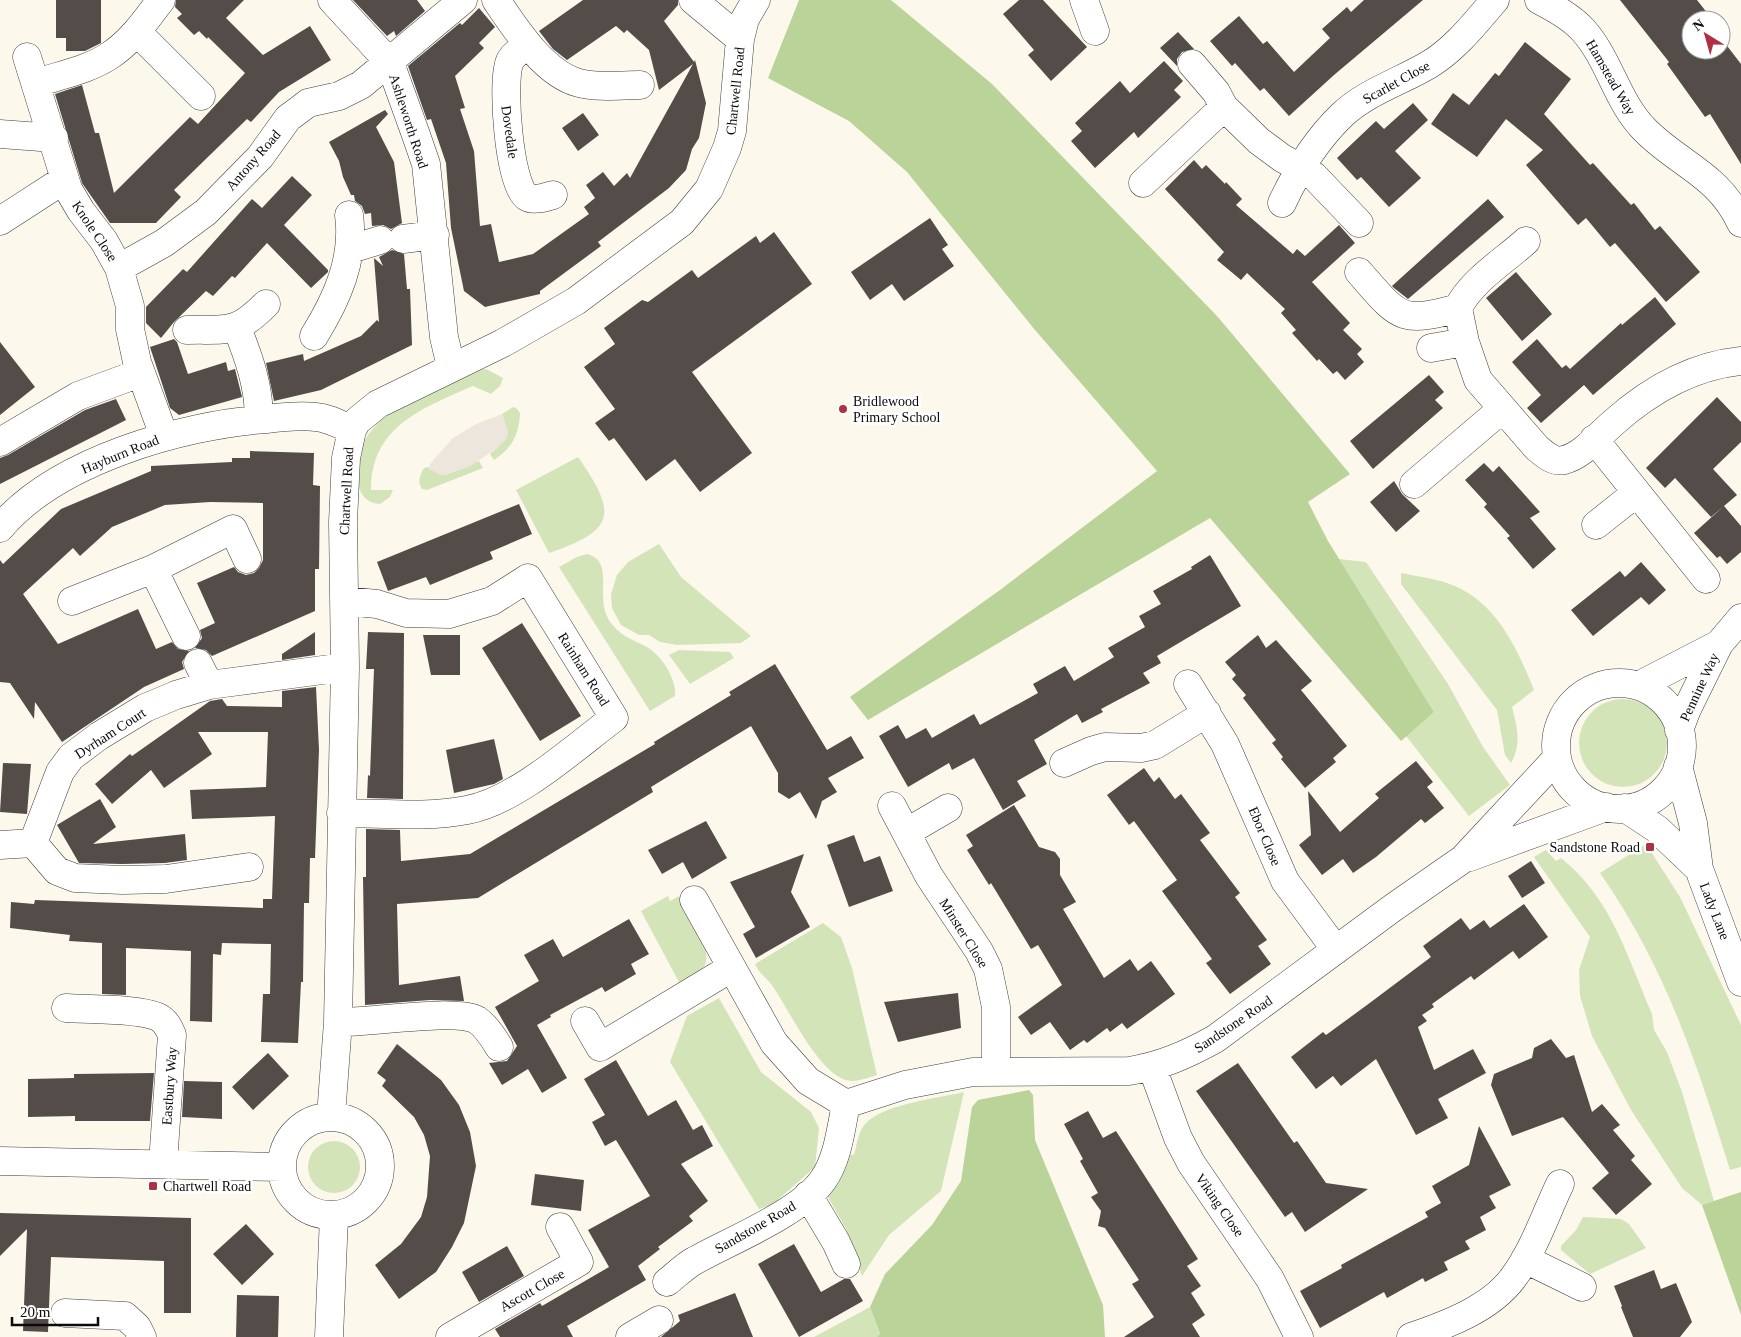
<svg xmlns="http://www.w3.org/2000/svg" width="1741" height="1337" font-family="Georgia,serif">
  <rect width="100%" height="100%" fill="#fdf8ec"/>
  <path fill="#d4e4b9" d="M486,369l17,9 -3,8 -9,8 -18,-8c-50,22 -102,40 -102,104h22l-3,7 -10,7c-29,-1 -26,-43 -17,-61 5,-10 14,-19 22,-27l90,-46z
    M513,407l3,1 4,5c-1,22 -8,35 -26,47l-4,-6 7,-6 11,-16 -6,-18z
    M578,457c39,56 39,73 -29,96l-33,-63z
    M479,461l4,7 -56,22 -5,-1c-5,-8 -2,-14 2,-21l4,-1 17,8z
    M659,544l22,33 70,59 -10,7 -64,2 -17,-3 -11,-7h-10l-18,-10 -9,-17 -1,-14 6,-19 11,-13z
    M587,554c30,8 5,44 24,69 10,13 20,16 34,23 16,8 32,33 30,50l-25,15 -91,-144 18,-10z
    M1339,559l27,3 82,122 35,63 27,38 -41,31 -63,-80 28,-24z
    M1401,573c15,3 31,5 46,10 47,15 70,64 87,107l-22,17c5,20 10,37 -1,56l-6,-8 -8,-45 -96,-126z
    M679,650l51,2 4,6 -44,26 -21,-29z
    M1579 743a44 44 0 1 1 88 0a44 44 0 1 1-88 0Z
    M1646,844l34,53 61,128v142l-11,3c-34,-109 -64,-202 -130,-297z
    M1546,850l10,11 5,-3c51,41 66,98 91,156l2,16 13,22 15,40 32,109 -12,4 -20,-17 -51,-78 -39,-74 -12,-40 -1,-26 11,-33 -56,-80z
    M668,896l2,5 9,-5c9,17 37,54 24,72 -6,7 -16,11 -23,16l-39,-73z
    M823,923l18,14 11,31 25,107c-10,3 -24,9 -34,4 -28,-12 -54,-70 -72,-95 -6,-8 -11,-9 -16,-20z
    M719,998l42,74 50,40 8,16 -4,39 -43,38 -13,4 -89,-147 17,-46z
    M964,1092l-23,99 -52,44 -27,41 -16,-47 -18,-32 11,-15 8,-28 7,1c3,-10 4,-24 12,-32 18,-19 72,-25 98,-31z
    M308 1167a26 26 0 1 1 52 0a26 26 0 1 1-52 0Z
    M1583,1217l38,2 8,5 17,24 -56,26 -29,-24v-4l15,-16z
    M870,1307l10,28 -3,2h-63z"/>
  <path fill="#bad399" d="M799,0h92l101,84 225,232 133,158 -42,28 20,39 106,171 -33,29 -191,-223 -342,202 -18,-23 150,-107 157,-119 -122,-141 -128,-158 -58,-51 -81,-43z
    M1029,1090l4,5 2,45 68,165 2,32h-228l3,-3 -10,-27 15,-33 47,-49 29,-44 11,-74 6,-7z
    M1741,1192v123l-39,-110z"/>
  <path fill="#ece6dc" d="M502,414l6,18 -1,6 -10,10 -28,19 -15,5 -13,3 -12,-6 1,-5 23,-26 23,-14z"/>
  <path fill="#534c49" d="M56,0h45v43l-16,8h-19v-13h-10z
    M176,0h68l-18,18 37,37 47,-29 21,34 -52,32 -28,30 -4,-3 -73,71 7,7 -25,26h-46l-28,-40 -27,-89 27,-9 13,48h4l15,60 76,-76 8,7 47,-51 -37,-36 -1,2 -8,-8 -5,4 -17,-17 5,-4 -7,-7z
    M353,0h64l8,11 -29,25 -2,-5 -7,5z
    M583,0h95v5l-14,16 30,41 1,-2 11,43 -7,35 -7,11 -6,21 -17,18 -71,54 3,4 -61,45v3l-55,13 -21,-16 -13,-63 -5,-65 -15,-44 -4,1 -19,-54 52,-43 2,2 17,-17 16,19 -16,16 5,5 -29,28 10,32 -5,1 14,42 6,75 11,-2 8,38 34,-8 56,-40 -5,-7 11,-9 -9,-13 17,-13 11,14 13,-13 3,5 63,-114 -34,26 -10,-40 -22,-20 -3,3 -8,-7 -49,34 -14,-11 -14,-18z
    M1019,0h24l44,47 -36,34 -23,-26 6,-5 -31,-36z
    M1364,0h59l-89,75 -45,41 -25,-28 -4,3 -25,-28 -3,3 -22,-25 29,-25 24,28 4,-3 27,31 36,-34 -8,-9 25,-22 4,5z
    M1620,0h77l15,19 -21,1v30h30v-12l20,26v100l-31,-50 -5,3 -38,-53 2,-2z
    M1178,32l16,17 -12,3 -5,7v7l-17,-18z
    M1525,42l46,37 -27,35 46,51 3,-2 38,42 3,-2 21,27 5,-4 40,46 -34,30 -51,-59 -5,4 -24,-29 -8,7 -52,-60 17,-15 -37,-31 -29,38 -46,-33 22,-31 16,12 26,-32 4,3z
    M1164,61l19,20 -9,9 7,7 -43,41 -4,-6 -39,36 -24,-27 11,-10 -7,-8 45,-42 10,12z
    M1413,103l15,17 -33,31 26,27 -32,29 -28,-30 -4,3 -20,-22 39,-37 8,8z
    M385,110l3,4 -12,13 18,35 8,61 -11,6 -8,-4 -11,1 -1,-13 -6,1 -3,-8 -7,-5 -1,-6h-3l-8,-18 -4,-16 -10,-19z
    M583,113l16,22 -21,16 -16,-23z
    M1194,160l8,9 4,-4 19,19 1,-2 16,17 -6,6 57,49 4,-5 8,7 34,-31 16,18 -43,39 38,41 -7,7 19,19 -5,5 7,8 -19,18 -8,-9 -4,3 -14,-15 -2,2 -25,-28 4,-3 -15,-17 4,-4 -38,-36 -6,7 -24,-20 7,-8 -59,-63z
    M292,176l20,19 -28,30 44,45v2l-17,16 -44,-45 -32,35 -3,-2 -19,20 -7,-5 -32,31 -13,16 -15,-15v-16l37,-38 4,3 65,-73 10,9z
    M1488,199l16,18 -96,82 -14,-11 -2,-2z
    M930,218l18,27 -6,4 12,17 -50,35 -12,-17 -22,16 -19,-28z
    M774,232l38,52 -120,88 60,81 -52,39 -25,-33 -29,22 -32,-43 -5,3 -14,-18 20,-14 -31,-42 31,-23 -11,-16 38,-28 6,2 44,-32 6,8 58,-42 4,7z
    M392,250l12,4 3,35h3l2,56 -91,45 -47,11 -8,-38 37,-9 1,7 57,-25 16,-16 2,2 -5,-64 9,8 -4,-9z
    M1516,272l36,42 -30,27 -36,-43z
    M1655,297l21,27 -83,71 -9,-10 -43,38 -14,-15 14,-13 -29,-33 25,-23 25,29 4,-3 4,4 51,-46 1,2z
    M174,339l3,3 11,32 38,-12 2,9 7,-2 7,28 -63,18 -9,-7 -20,-61z
    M0,342l35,45 -35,28z
    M1429,375l15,17 -9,8 8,8 -70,61 -23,-28z
    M1717,397l24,25v20l-28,27 24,26 -26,22 -36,-39 -10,10 -19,-20z
    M116,399l10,21 -126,64v-26l8,-3 77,-45z
    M250,451l64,2 -1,32 7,1 -1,83h-4v42l-103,45 -6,-6 -11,-2 7,-10 -2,-8 15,-7 -18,-40 37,-16 4,5 8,3 8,-2 5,-5 4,-8v-57l-53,-1 -45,3 -53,22 -32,29 -7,-8 -50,46 35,50 80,-35 18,40 16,-7 6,7 11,2 -7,11 2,7 -40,18 -82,55 -27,-40 -1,17 -24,-36 -10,-1v-122l3,4 58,-55 90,-38v-5l81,-4v-4h18z
    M1484,463l9,9 6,-6 41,46 -10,6 26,31 -23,20 -26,-31 3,-2 -26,-29 3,-3 -22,-24z
    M1394,481l8,13 18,17 -24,21 -26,-30z
    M519,504l13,30 -42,18 3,7 -63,26 -4,-8 -38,14 -11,-29z
    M1724,506l17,20v26l-14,12 -7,-8 -3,2 -23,-25z
    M1210,555l31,51 -84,50 4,7 -18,10 7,10 -49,26 2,3 -21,11 -5,-9 -43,26 13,24 -30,17 9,15 -23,14 -29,-52 -22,12 -3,-7 -41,24 -29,-51 19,-11 8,14 20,-11 6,10 42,-24 6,11 58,-32 -5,-9 32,-18 9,15 40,-24 -6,-9 37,-21 -6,-11 22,-12 -8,-13 39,-22 -1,-2z
    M1641,562l25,28 -17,15 -8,-8 -48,39 -22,-26 49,-39 5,6z
    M522,623l59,93 -41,25 -58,-93z
    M315,632v23l-33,5v-6z
    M368,632l36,1 -1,166 -36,-1 1,-23 2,1 4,-107h-8z
    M423,635h37v40h-29z
    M1258,635l8,13 10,-8 36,41 -11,9 46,56 -14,12 3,4 -31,26 -24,-29 2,-2 -11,-14 4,-3 -33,-42 3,-3 -14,-16 4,-4 -11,-13z
    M775,664l52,86 24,-14 13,22 -36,20 9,14 -15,9 -6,18 -16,-27 -11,7 -11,-7v-19l-27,-47 -100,61 2,5 -175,106 -81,6 2,81 61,-9 4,25 -34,-1 -65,5 -2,-128h3v-48l34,1 1,31 69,-7 185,-110 -1,-2 77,-47 -2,-3z
    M316,687l3,63 -4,108h-5l-1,45h-5l-1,79h-2l-3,61 -37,-1 2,-48h7l1,-50 -49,-1 -1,12 -8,-1 -1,68 -22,-1 1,-70 -65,-3v47l-24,-1v-51l-33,-2 1,-6 -60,-7 1,-26 23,2 1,-4 228,8v-9h9l3,-83 -83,3 -2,-29 76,-3 2,-55h-70l14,22 -48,34 -13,-18 -39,34 -17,-20 35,-30 2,2 78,-55 12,-2 5,7 55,1v-16z
    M494,739l9,40 -9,5 -40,9 -8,-43z
    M1416,761l17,21 -6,5 17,21 -19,15 -4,-4 -45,38 -23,16 -10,-14 -21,16 -23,-30 12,-10 -3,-44 32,41 39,-34 -4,-4z
    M3,763l28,1 -4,50 -27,-2z
    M1144,768l10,14 5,-5 16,22 6,-5 29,39 -10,7 40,53 -5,4 32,43 -9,6 13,18 -41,30 -24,-31 6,-4 -50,-68 15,-11 -43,-59 -5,4 -22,-30z
    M100,799l16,28 -23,17 92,-10 2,26 -22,3 -43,1 -43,-1 -22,-38z
    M1014,805l25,42 16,5 5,7v16l16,27 -13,7 41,69 26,-19 8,12 13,-10 24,33 -48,35 -5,-6 -12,9 -3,-4 -20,15 -3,-3 -14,10 -20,-28 -19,13 -13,-18 44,-32 -24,-40 -7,4 -40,-66 -2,2 -22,-35 6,-4 -7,-11z
    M706,821l21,37 -35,21 -9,-17 -21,12 -14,-24z
    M854,835l10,27 16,-6 13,35 -44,16 -22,-62z
    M804,854l-13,38 19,35 -54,31 -13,-24 12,-7 -25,-45z
    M1531,861l14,22 -23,15 -14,-22z
    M1524,904l24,33 -29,22 -6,-8 -39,29 -3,-4 -39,28 2,3 -12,8 5,6 -9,6 16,43 39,-21 13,24 -48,26 10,19 -32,17 -40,-76 -35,27 -8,-10 -17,13 -25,-32 32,-25 3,3 41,-30 64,-48 -8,-11 38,-28 9,12 14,-10 6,8z
    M629,919l20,35 -18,10 5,10 -31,18 -3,-5 -52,28 1,2 -14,8 30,53 -25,15 -14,-24 -26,16 -13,-22 18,-2 10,-15 -22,-39 44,-26 -15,-26 29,-16 10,18z
    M958,993l3,35 -63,14 -14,-40z
    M1551,1039l15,19 8,-3 18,57 10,-8 18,21 -7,5 22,26 -4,4 21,24 -36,31 -24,-27 17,-15 -46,-56 -51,19 -21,-51 3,-11 38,-16 2,-10z
    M397,1044l44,36 18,25 11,27 6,34 -12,57 -12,24 -16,25 -37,27 -24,-34 26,-21 20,-27 6,-20 3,-41 -6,-21 -10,-18 -32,-31 4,-6 -9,-7z
    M268,1053l21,23 -36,34 -21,-23z
    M616,1060l32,56 28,-16 17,30 9,-5 11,21 -32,18 27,37 -19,15 4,5 -35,26 2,2 -22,17 8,14 -79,46 6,11h-73l-5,-8 45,-26 2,3 67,-39 -21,-37 62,-34 -34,-56 -11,6 -13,-24 13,-7 -21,-36z
    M1238,1063l56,80 3,-2 29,42 42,6 -63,43 -13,-20 -7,5 -89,-126z
    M154,1073l-4,48h-75v-5l-47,1v-38l46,-1v-4z
    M184,1081l38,1v37l-40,-2z
    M1088,1111l15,27 13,-7 82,128 -11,7 14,20 -10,7 14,22 -13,9 8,13h-76l30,-20 -22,-33 7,-4 -34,-52 -7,-2 3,-15 -10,-14 7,-4 -18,-32 3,-2 -19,-35z
    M1479,1126l32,59 -22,11 7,12 -16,9 6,13 -21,11 5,8 -26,13 4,8 -23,12 -2,-4 -36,20 -3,-6 -64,36 -20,-37 42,-23 -1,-3 87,-48 -3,-5 16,-9 -9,-17 37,-21z
    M535,1174l49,6 -3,31 -50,-6z
    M0,1213l191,5v95h-27v-52l-113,-4 -3,75 -25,-1 4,-102 -27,27z
    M246,1224l28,30 -32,31 -29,-31z
    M794,1244l27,48 23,-13h6l13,22 -64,36 -41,-73z
    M507,1246l17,30 -45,26 -17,-30z
    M1654,1270l7,19 15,-6 16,39 -12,15h-47l-12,-30 1,-1 -8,-20z
    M735,1293l18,44h-92l19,-16 -2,-6z
    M237,1295l42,1 -1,41h-42z"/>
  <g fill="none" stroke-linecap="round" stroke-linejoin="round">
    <g stroke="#3e3e3e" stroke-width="29">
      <path id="minor" d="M332,0l58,63 26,72 10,29 18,173 7,30
        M496,0c19,28 48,74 83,83 19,5 42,2 61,2
        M693,0l47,39
        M1084,0l11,31
        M1539,0c15,8 32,17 44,30 27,30 34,73 63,101 34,34 73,44 95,92
        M137,32l64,64
        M528,47c-7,3 -14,6 -18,14 -9,19 -1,126 17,136 7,4 19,0 26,-2
        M27,57l41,132 13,22 23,30 15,27 11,38v23l7,33 27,74
        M1192,64l24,28 8,15 35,34 23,17 32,18 45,47
        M37,83c23,-8 51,-13 72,-27 22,-14 37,-36 52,-56
        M0,134l54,4
        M1143,183l81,-76
        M1282,203c15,-32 34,-63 60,-88 24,-23 60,-34 88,-51 26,-16 45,-41 65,-64
        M0,221l65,-42
        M403,239l32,-4
        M351,249l29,-9
        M119,268l45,-25 42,-31 54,-55 28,-39 11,-8 9,-7 31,-7 22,-11 102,-85
        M1359,272c39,44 40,53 99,36 13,-27 46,-47 68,-67
        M1458,308l7,34 13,38 59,68c7,6 17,15 27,12 18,-4 35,-25 49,-37 37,-33 78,-57 128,-62
        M237,328c12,30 22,58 22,91
        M187,330c41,-1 48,5 79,-26
        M314,336c23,-37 41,-77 35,-121
        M1431,348l34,-6
        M1594,439l112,140
        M0,442l78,-46 62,-23
        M1414,484l88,-75
        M1596,525l39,-31
        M0,528c56,-67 182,-103 266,-109 16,-2 34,-4 50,-2 13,1 25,8 36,13
        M153,569l80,-40 14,30
        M72,601l81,-32 33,67
        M198,663l11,22
        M1556 746a63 63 0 1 1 126 0a63 63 0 1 1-126 0Z
        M1188,684l37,60 60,137 51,69
        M1638,686l81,-42
        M1679,730l8,-21 32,-65 22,-26
        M1064,763l27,-12 14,-4 36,1 14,-3 52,-32
        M1678,766l15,57 6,46 42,113
        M892,806l37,70 50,75 9,18 8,38v63
        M1625,808l32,21 42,40
        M341,813c40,0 87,5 126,-3 49,-9 107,-62 147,-92l-86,-140 -36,23 -43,13 -43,-1 -29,-9 -31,-3
        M907,832l41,-24
        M33,843l24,28 18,7 47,2 44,-1 83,-12
        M0,845l33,-2 27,-71 11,-15 28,-21 46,-28 31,-13 33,-10 136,-18
        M1470,857l136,-50
        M694,900l80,143 34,38 38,23 59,-19 68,-13 156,-1c32,-5 57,-16 86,-32l179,-132 69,-48 94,-101
        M66,1008c23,2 72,0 92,9 8,4 11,11 14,18l-9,128
        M585,1021l15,26 131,-79
        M338,1022c29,1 117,-14 139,-2 9,6 16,17 22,27
        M1152,1067l26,71 13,25 79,116 29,58
        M331,1116l7,-94 7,-355 -2,-145 3,-64 6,-28 5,-9 21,-17 125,-61 73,-42 106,-79 27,-33 18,-41 5,-17 8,-92 5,-20 11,-19
        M282 1166a49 49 0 1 1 98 0a49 49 0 1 1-98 0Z
        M0,1161l282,6
        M808,1195l28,47 10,22
        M1525,1259l57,28
        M667,1282c9,-7 18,-16 27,-21 37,-21 105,-47 129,-81 15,-21 18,-52 23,-76
        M65,1313l60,3 12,11 5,10
        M329,1337l5,-121
        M450,1337l129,-75 -19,-35
        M630,1337l29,-17
        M1411,1337c35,-12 79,-28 102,-59 21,-28 32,-63 47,-94"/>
    </g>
    <use href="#minor" stroke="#fff" stroke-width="28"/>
  </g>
  <g fill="#ae3044" stroke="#fff" stroke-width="2">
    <circle cx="843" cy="409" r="5"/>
    <rect x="1645" y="842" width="10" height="10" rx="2.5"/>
    <rect x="148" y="1181" width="10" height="10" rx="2.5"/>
  </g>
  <g text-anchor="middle" stroke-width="5" stroke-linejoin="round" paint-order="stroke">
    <g font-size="14" fill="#0b0b0b" stroke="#fff">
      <text transform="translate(1611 77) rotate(60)" y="5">Hamstead Way</text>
      <text transform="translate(1396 82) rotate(-29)" y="5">Scarlet Close</text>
      <text transform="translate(735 91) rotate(-84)" y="5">Chartwell Road</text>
      <text transform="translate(409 121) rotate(72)" y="5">Ashleworth Road</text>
      <text transform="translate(510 132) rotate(82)" y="5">Dovedale</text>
      <text transform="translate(253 160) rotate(-49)" y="5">Antony Road</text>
      <text transform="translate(95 231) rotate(56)" y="5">Knole Close</text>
      <text transform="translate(120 454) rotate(-22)" y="5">Hayburn Road</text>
      <text transform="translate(346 491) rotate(-87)" y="5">Chartwell Road</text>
      <text transform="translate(584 669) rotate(58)" y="5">Rainham Road</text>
      <text transform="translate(1699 687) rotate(-65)" y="5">Pennine Way</text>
      <text transform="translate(110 733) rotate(-33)" y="5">Dyrham Court</text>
      <text transform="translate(1265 836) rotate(67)" y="5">Ebor Close</text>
      <text transform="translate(1715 911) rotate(69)" y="5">Lady Lane</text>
      <text transform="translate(964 933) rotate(58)" y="5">Minster Close</text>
      <text transform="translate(1233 1024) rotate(-34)" y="5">Sandstone Road</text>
      <text transform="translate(169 1086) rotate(-86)" y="5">Eastbury Way</text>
      <text transform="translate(1220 1205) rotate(55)" y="5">Viking Close</text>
      <text transform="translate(755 1227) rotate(-30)" y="5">Sandstone Road</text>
      <text transform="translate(532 1290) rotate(-30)" y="5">Ascott Close</text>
    </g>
    <g font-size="14" fill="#0b0b0b" stroke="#fff" text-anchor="start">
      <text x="853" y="406">Bridlewood<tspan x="853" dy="16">Primary School</tspan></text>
      <text x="1640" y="852" text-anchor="end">Sandstone Road</text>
      <text x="163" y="1191">Chartwell Road</text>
    </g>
  </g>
  <g transform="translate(1706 35) rotate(323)"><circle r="24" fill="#ffffff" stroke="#9d9d9d"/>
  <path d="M0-4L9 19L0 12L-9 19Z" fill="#ae3044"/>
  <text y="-8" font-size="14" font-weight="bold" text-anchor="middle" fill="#0b0b0b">N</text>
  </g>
  <path d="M12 1317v8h86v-8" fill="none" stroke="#0b0b0b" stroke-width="2.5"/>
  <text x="20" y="1317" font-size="15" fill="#0b0b0b" stroke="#ffffff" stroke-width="4" paint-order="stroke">20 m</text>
</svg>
